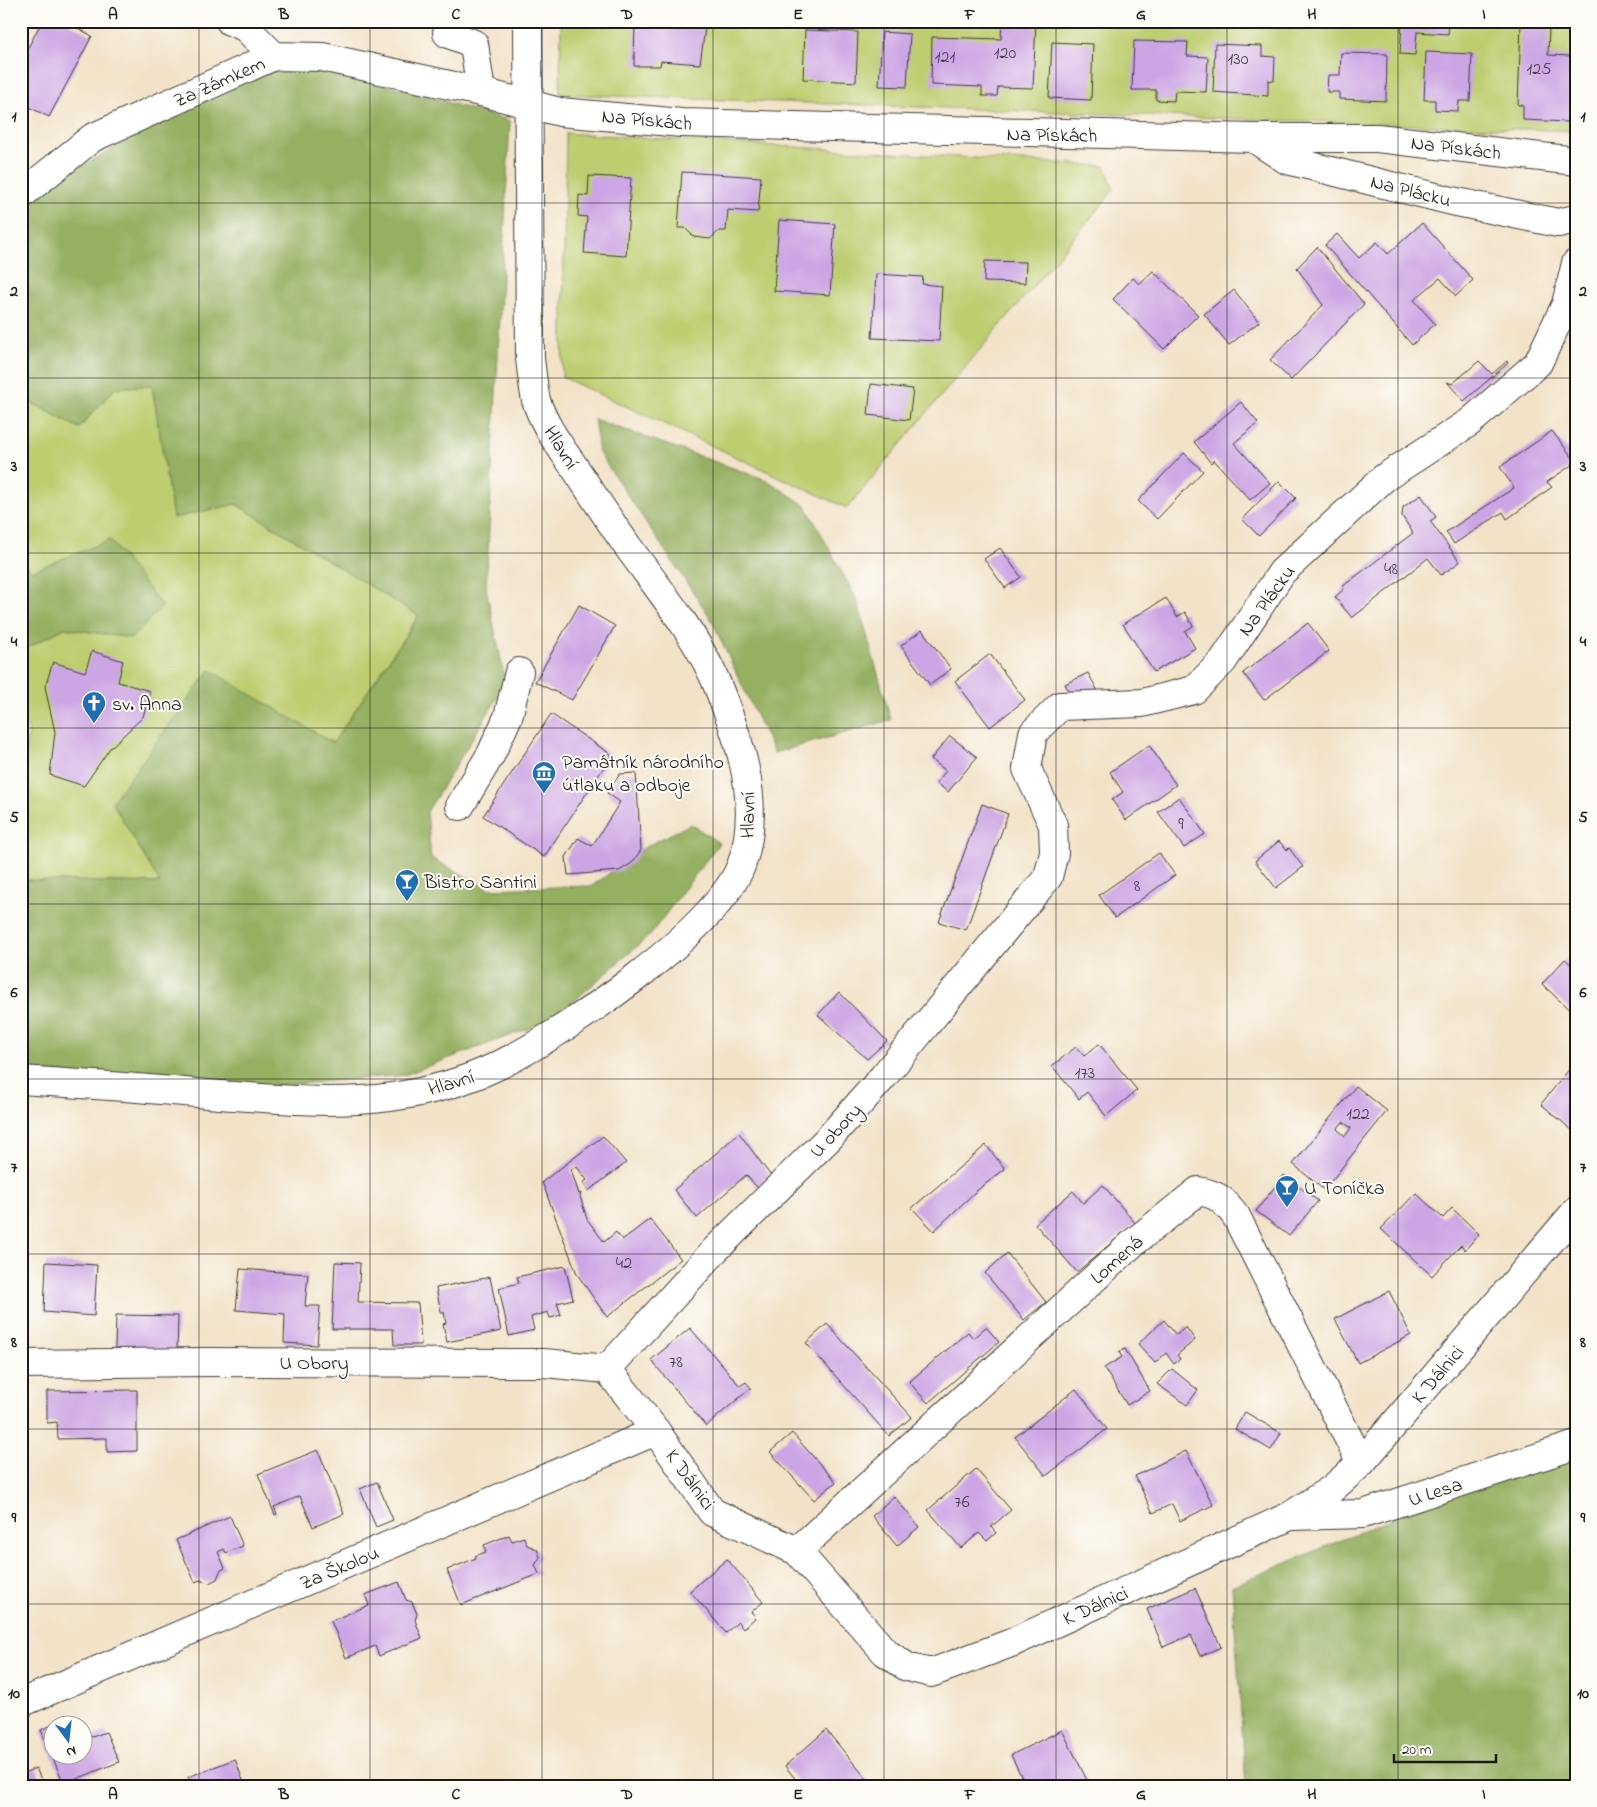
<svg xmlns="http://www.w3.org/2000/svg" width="1597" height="1807" font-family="'Indie Flower',sans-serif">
  <rect width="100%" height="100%" fill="#fdfcf7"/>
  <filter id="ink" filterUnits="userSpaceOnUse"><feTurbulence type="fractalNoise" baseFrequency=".02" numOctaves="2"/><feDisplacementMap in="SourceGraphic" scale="10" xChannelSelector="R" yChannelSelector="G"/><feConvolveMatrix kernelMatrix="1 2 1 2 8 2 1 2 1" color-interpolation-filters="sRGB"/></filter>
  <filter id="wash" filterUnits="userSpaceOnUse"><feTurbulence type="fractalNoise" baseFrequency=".0096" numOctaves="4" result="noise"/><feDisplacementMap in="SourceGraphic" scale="20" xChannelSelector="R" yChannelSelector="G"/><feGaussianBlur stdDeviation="1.12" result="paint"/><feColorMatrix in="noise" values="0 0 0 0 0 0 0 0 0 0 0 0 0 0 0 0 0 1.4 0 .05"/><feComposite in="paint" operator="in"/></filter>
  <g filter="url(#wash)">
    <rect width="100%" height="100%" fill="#f2e2c7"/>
    <path fill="#becd6f" stroke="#6d7446" d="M561,21h1015v110l-1016,-37z
      M566,133l539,33 9,24 -267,318 -285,-131z
      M152,385l21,133 63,-14 183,111 -86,128 -124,-72 -48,212 -140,-3v-119l8,-27 -8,-30v-53l43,-23 68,10 -22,-98 -78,31 -11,-10v-164l58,31 36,-40z"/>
    <path fill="#96b062" stroke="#59663f" d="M323,65l187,56 -24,467 20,96 -79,128 4,46 59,31 102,-3 55,-40 44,-22 28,19 -69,92 -98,85 -148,55 -144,12 -239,-17v-190l139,3 -48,-81 98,-132 123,73 86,-127 -183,-112 -63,14 -21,-133 -37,3 -36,40 -58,-31v-185l41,-35 192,-106z
      M594,419l173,61 39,26 51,94 34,120 -117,33 -64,-136 -111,-164z
      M110,540l52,66 -30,32 -68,-10 -43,23v-90l11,10z
      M1576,1441v345h-330l-14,-200z"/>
    <g id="blocks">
      <path fill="#cca5e4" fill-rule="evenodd" d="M42,21h23l27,15 -43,81 -28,-14v-42z
        M635,21h71l-6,43 -39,-3 -1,5h-26z
        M1002,21h34l-3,67 -35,-1 -1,9h-15v-9l-51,-2 1,-48 69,2z
        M1402,21h47l-1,13 -31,-2 -2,23 -15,-1z
        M1521,24l28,1 -1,30 23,1 -3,66 -45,-2v-15h-5z
        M805,30l53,2 -2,50 -53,-3z
        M882,32l28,2 -3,53 -28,-1z
        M1134,41l54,1 -1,14 21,1 -2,35 -31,-1 -1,10 -18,-1v-10h-24z
        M1052,42l41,2 -2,56 -42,-2z
        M1215,44l47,2v10l13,1 -1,24 -6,-1v16l-55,-4z
        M1426,52l46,2 -2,47h-11l-1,10 -23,-1v-10h-11z
        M1341,53l46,1 -1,47 -47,-2v-7h-12l1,-17h12z
        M682,172l79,5 -3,35 -30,-2 -2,21h-7l-9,8 -16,-2 -9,-9h-7z
        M589,176l42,2 -5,78 -42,-3 3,-36 -9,-1 1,-21 9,1z
        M779,220l56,4 -5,71 -56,-4z
        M1422,223l51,57 -17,16 -16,-18 -26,22 21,24 -23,21 -87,-100 12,-11 22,24 18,-16 11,12z
        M1317,247l47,57 -73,76 -21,-20 53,-55 -26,-37z
        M985,261l41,1 -1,21 -41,-1z
        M1153,271l45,44 -34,34 -51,-50 20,-21 6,6z
        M876,274l47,3 -1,7 20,2 -3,55 -67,-3z
        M1234,290l25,32 -30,23 -25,-31z
        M1479,361l13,13 15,-13 1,2 -44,38 -17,-19 5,2z
        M871,384l42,5 -4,31 -41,-5z
        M1241,402l17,21 -24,20 36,40 -20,17 -36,-40 -3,3 -17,-21z
        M1552,431l24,31 -29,20 5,5 -45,32 -4,-7 -49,32 -8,-12 68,-44 -14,-21z
        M1184,453l19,18 -46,48 -19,-18z
        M1279,481l17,17 -37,38 -17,-17z
        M1421,495l15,22 -6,4 30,41 -19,13 -13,-17 -76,60 -17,-21 9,-8 -1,-3 70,-53 -11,-17 1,-9z
        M1000,548l21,29 -16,11 -21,-29z
        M1166,598l11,19 8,-5 8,14 -8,5 10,17 -41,24 -31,-48z
        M579,605l36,21 -43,74 -37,-18z
        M1308,623l21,28 -65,49 -21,-27z
        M922,630l29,39 -21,16 -29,-39z
        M92,651l31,10 -5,21 32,9 -7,26 -33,31 -26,38 -34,-11 5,-43 -10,-45 8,-25 32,10z
        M990,654l35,46 -35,27 -35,-46z
        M1088,673l11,20 -26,6 -8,-15z
        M551,714l61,41 -68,102 -61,-41z
        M950,736l27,21 -29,35 -12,-9 10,-12 -15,-12z
        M1149,745l27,40 -50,35 -14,-20 11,-8 -13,-20z
        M636,773l5,77 -9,13 -13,8 -51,4 -2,-18 12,-19 14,8 28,-44 -13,-9 13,-19z
        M1179,797l26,37 -21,14 -26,-36z
        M982,804l26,10 -42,116 -27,-8z
        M1279,841l8,9 2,-2 14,19 -27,21 -21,-27z
        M1159,853l16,22 -60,43 -16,-23z
        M1565,959l11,10v47l-34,-32z
        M839,992l48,49 -20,18 -49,-44z
        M1099,1044l38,46 -31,26 -19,-24 -8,7 -27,-33 24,-19 8,9z
        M1572,1066l4,3v58l-3,4 -32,-27z
        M1356,1086l31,25 -63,79 -31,-26zM1343,1122l8,6 -6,8 -8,-7z
        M739,1133l32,43 -13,12 -12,-13 -49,43 -23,-28z
        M603,1136l23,27 -38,28 -5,-8 4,-3 -11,-14 -5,4 8,24 2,-1 -1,3 7,23 17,23 12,-10 6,8 28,-21 31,40 -74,58 -30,-43 -35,-92z
        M986,1145l19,24 -30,23 -41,39 -22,-23z
        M1284,1175l34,26 -29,35 -33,-25z
        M1103,1185l32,38 -58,49 -42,-48 38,-33 10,12z
        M1416,1193l27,25 9,-10 27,26 -14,16 -4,-5 -29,31 -51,-47z
        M1007,1253l39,49 -22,18 -39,-47z
        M46,1262l51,3 -3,51 -50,-4z
        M335,1262l25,1 -2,39 60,1 3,42h-27l-1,-16h-61z
        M565,1266l8,33 -16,4 4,12 -11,3 -2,-6 -17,5 3,13 -25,6 -10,-48 20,-5 -2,-6z
        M240,1269l68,5 -3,32h15l-3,39 -33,-2 1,-29 -49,-4z
        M490,1277l11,54 -54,11 -4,-18 3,-1 -2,-11h-3l-5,-24z
        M1389,1291l22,44 -53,28 -23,-44z
        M116,1315l62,1 -1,35 -62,-2z
        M1164,1320l12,15 10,-8 9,13 -18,15 3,4 -6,5 -8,-11 -11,10 -17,-19z
        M827,1324l85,93 -23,19 -83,-93z
        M986,1327l13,15 -71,61 -19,-21 59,-50 5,6z
        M690,1328l50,58 6,-4 5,6 -45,38 -55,-66z
        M1125,1349l25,42 -23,14 -23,-37 18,-11 -3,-5z
        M1172,1369l26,21 -11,15 -30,-21z
        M1076,1389l31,40 -61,47 -31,-39z
        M137,1390v61l-30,1v-14l-49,1 -1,-17 -10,1v-32z
        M1245,1412l36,21 -10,17 -36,-21z
        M792,1433l44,49 -22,18 -44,-48z
        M318,1450l26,64 -31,13 -13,-31 -26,11 3,7 -2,1 -17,-41z
        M1186,1451l27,54 -33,16 -8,-17 -19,9 -18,-37z
        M976,1469l35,41 -20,17 5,6 -9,8 -8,-8 -18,15 -33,-38z
        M377,1482l16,38 -17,7 -16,-38z
        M894,1496l25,31 -22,19 -25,-30z
        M230,1516l13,30 -17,7 -2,-4 -6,3 7,16 -5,3 -3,8 -8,4 -9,-3 -5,2 -19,-42z
        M509,1535l3,6 12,-4 3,8 10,4 3,8 -5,8 4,9 -78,31 -14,-35 29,-12 -1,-2 11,-4 -2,-7z
        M727,1559l36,43 -12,10 5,5 -13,12 -5,-7 -12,11 -36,-42z
        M399,1582l7,18 6,2 5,12 -2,6 7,18 -43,18 -4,-10 -29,12 -15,-37 38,-16 -4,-10z
        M1195,1588l26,59 -21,9 -9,-21 -28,12 -16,-38z
        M72,1717l3,7h-22z
        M52,1725v29h30v-21l10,4 14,-5 13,30 -55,22 -23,-54z
        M826,1730l45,54 -2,2h-68l-16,-20z
        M1062,1730l26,52 -7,4h-55l-15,-31z
        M235,1759l10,27h-53l-4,-9z
        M36,1768l8,18h-23v-12z"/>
    </g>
  </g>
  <g filter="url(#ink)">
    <use href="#blocks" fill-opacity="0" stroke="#3c3a36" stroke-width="1"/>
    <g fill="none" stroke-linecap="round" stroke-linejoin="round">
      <g stroke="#3c3a36" stroke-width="30">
        <path id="minor" d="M230,21l15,6 29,29
          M447,33l27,11 7,48
          M1253,138l34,22 165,41 106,22 18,-4
          M21,195l71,-57 182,-82 48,1 159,35 79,20 122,11 571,15h124l199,23
          M460,806l31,-52 17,-37 11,-45
          M21,1080c67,4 133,9 199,15 57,4 114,10 171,2 36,-5 73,-15 106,-31 63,-30 223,-137 245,-203 21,-62 -4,-128 -28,-186 -21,-46 -53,-85 -83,-126 -19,-26 -36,-53 -54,-80 -15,-22 -33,-45 -41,-71 -3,-13 -4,-27 -6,-41l-2,-338
          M21,1364l185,-2 338,1 63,6
          M607,1369l109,-120 113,-111 54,-61 165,-200 6,-24 -1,-28 -26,-56 6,-36 27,-27 82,-3 52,-13 29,-29 59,-89 102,-94 86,-56 68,-59 28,-59 10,-41
          M607,1369l49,62 56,81 85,39 88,101 22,15 24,6 80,-30 279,-127 43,-28 28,-25 215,-252
          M1291,1516l72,-2 213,-69
          M797,1551l336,-308 65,-52c19,3 26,9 38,25l125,247
          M21,1703l635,-272"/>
      </g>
      <use href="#minor" stroke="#fff" stroke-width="28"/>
    </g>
  </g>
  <path fill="none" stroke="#1c1c1c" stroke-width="1" stroke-opacity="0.55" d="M199,21v1765M370,21v1765M542,21v1765M713,21v1765M884,21v1765M1056,21v1765M1227,21v1765M1398,21v1765M21,203h1555M21,378h1555M21,553h1555M21,728h1555M21,904h1555M21,1079h1555M21,1254h1555M21,1429h1555M21,1604h1555"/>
  <defs>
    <g id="church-pin" transform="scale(1.25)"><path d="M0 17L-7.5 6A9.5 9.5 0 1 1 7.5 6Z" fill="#1f6fb2" stroke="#fdfcf7"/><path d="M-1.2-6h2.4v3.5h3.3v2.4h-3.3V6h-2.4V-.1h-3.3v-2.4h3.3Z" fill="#fff"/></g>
    <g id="museum-pin" transform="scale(1.25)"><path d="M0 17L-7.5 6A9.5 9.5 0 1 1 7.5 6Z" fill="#1f6fb2" stroke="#fdfcf7"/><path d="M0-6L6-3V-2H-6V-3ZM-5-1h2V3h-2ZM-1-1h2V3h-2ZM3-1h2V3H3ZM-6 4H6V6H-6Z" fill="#fff"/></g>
    <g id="bar-pin" transform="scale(1.25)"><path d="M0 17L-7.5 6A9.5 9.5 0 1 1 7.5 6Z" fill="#1f6fb2" stroke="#fdfcf7"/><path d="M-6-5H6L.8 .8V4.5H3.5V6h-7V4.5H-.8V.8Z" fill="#fff"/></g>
  </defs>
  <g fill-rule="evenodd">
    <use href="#church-pin" x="94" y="703"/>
    <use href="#museum-pin" x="544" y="773"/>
    <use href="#bar-pin" x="407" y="881"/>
    <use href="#bar-pin" x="1287" y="1187"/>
  </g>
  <g text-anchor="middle" stroke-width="4" stroke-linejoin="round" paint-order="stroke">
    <g font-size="18" fill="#483e4e">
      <text x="1005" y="58">120</text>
      <text x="945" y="62">121</text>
      <text x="1238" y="64">130</text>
      <text x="1539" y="74">125</text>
      <text x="1391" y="574">48</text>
      <text x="1181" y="829">9</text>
      <text x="1137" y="891">8</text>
      <text x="1085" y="1078">173</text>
      <text x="1358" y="1119">122</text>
      <text x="624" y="1268">42</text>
      <text x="676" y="1367">78</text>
      <text x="962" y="1507">76</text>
    </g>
    <g font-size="20" fill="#1c1c1c" stroke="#fdfcf7">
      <text transform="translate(219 81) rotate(-24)" y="7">Za Zámkem</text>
      <text transform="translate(647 119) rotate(5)" y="7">Na Pískách</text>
      <text transform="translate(1052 134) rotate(1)" y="7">Na Pískách</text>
      <text transform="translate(1456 147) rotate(7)" y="7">Na Pískách</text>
      <text transform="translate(1411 190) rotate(14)" y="7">Na Plácku</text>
      <text transform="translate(562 447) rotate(58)" y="7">Hlavní</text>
      <text transform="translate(1266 600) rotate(-54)" y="7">Na Plácku</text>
      <text transform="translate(747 815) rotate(-89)" y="7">Hlavní</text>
      <text transform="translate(451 1082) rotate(-17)" y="7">Hlavní</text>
      <text transform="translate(835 1130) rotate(-47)" y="7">U obory</text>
      <text transform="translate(1116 1259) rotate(-42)" y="7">Lomená</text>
      <text x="314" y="1369">U Obory</text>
      <text transform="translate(1437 1374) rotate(-50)" y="7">K Dálnici</text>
      <text transform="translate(691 1479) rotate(54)" y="7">K Dálnici</text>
      <text transform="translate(1435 1491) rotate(-18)" y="7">U Lesa</text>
      <text transform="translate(339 1567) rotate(-23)" y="7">Za Školou</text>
      <text transform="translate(1095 1605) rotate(-24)" y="7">K Dálnici</text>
    </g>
    <g font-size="20" fill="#1c1c1c" stroke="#fdfcf7" text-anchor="start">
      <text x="112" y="710">sv. Anna</text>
      <text x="562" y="768">Památník národního<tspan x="562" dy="23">útlaku a odboje</tspan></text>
      <text x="424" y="888">Bistro Santini</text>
      <text x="1304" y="1194">U Toníčka</text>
    </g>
  </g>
  <rect width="1597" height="1807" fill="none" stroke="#fdfcf7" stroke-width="55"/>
  <g transform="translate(68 1740) rotate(165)"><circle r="24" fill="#fdfcf7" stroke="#a3a29f"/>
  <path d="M0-4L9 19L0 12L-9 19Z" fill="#1f6fb2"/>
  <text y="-8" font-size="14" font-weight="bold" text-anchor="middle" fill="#1c1c1c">N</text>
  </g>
  <path d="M1394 1754v8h102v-8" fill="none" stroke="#1c1c1c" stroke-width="2.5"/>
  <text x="1402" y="1754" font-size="15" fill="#1c1c1c" stroke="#fdfcf7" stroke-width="4" paint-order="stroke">20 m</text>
  <rect x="28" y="28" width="1542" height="1752" fill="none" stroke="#1c1c1c" stroke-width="2"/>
  <g font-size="16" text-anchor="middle" font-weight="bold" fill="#1c1c1c">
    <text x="113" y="19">A</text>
    <text x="284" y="19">B</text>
    <text x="456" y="19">C</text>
    <text x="627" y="19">D</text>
    <text x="798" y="19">E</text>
    <text x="970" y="19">F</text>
    <text x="1141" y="19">G</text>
    <text x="1312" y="19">H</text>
    <text x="1484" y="19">I</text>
    <text x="14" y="121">1</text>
    <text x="1583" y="121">1</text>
    <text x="14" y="296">2</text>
    <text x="1583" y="296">2</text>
    <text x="14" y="471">3</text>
    <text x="1583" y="471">3</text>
    <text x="14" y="646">4</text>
    <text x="1583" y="646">4</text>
    <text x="14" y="822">5</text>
    <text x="1583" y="822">5</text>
    <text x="14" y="997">6</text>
    <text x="1583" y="997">6</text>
    <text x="14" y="1172">7</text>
    <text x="1583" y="1172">7</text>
    <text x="14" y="1347">8</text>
    <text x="1583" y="1347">8</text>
    <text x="14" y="1522">9</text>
    <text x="1583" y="1522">9</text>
    <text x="14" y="1698">10</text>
    <text x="1583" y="1698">10</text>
    <text x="113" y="1799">A</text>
    <text x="284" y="1799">B</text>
    <text x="456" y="1799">C</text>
    <text x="627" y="1799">D</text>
    <text x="798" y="1799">E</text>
    <text x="970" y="1799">F</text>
    <text x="1141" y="1799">G</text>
    <text x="1312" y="1799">H</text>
    <text x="1484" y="1799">I</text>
  </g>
</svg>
